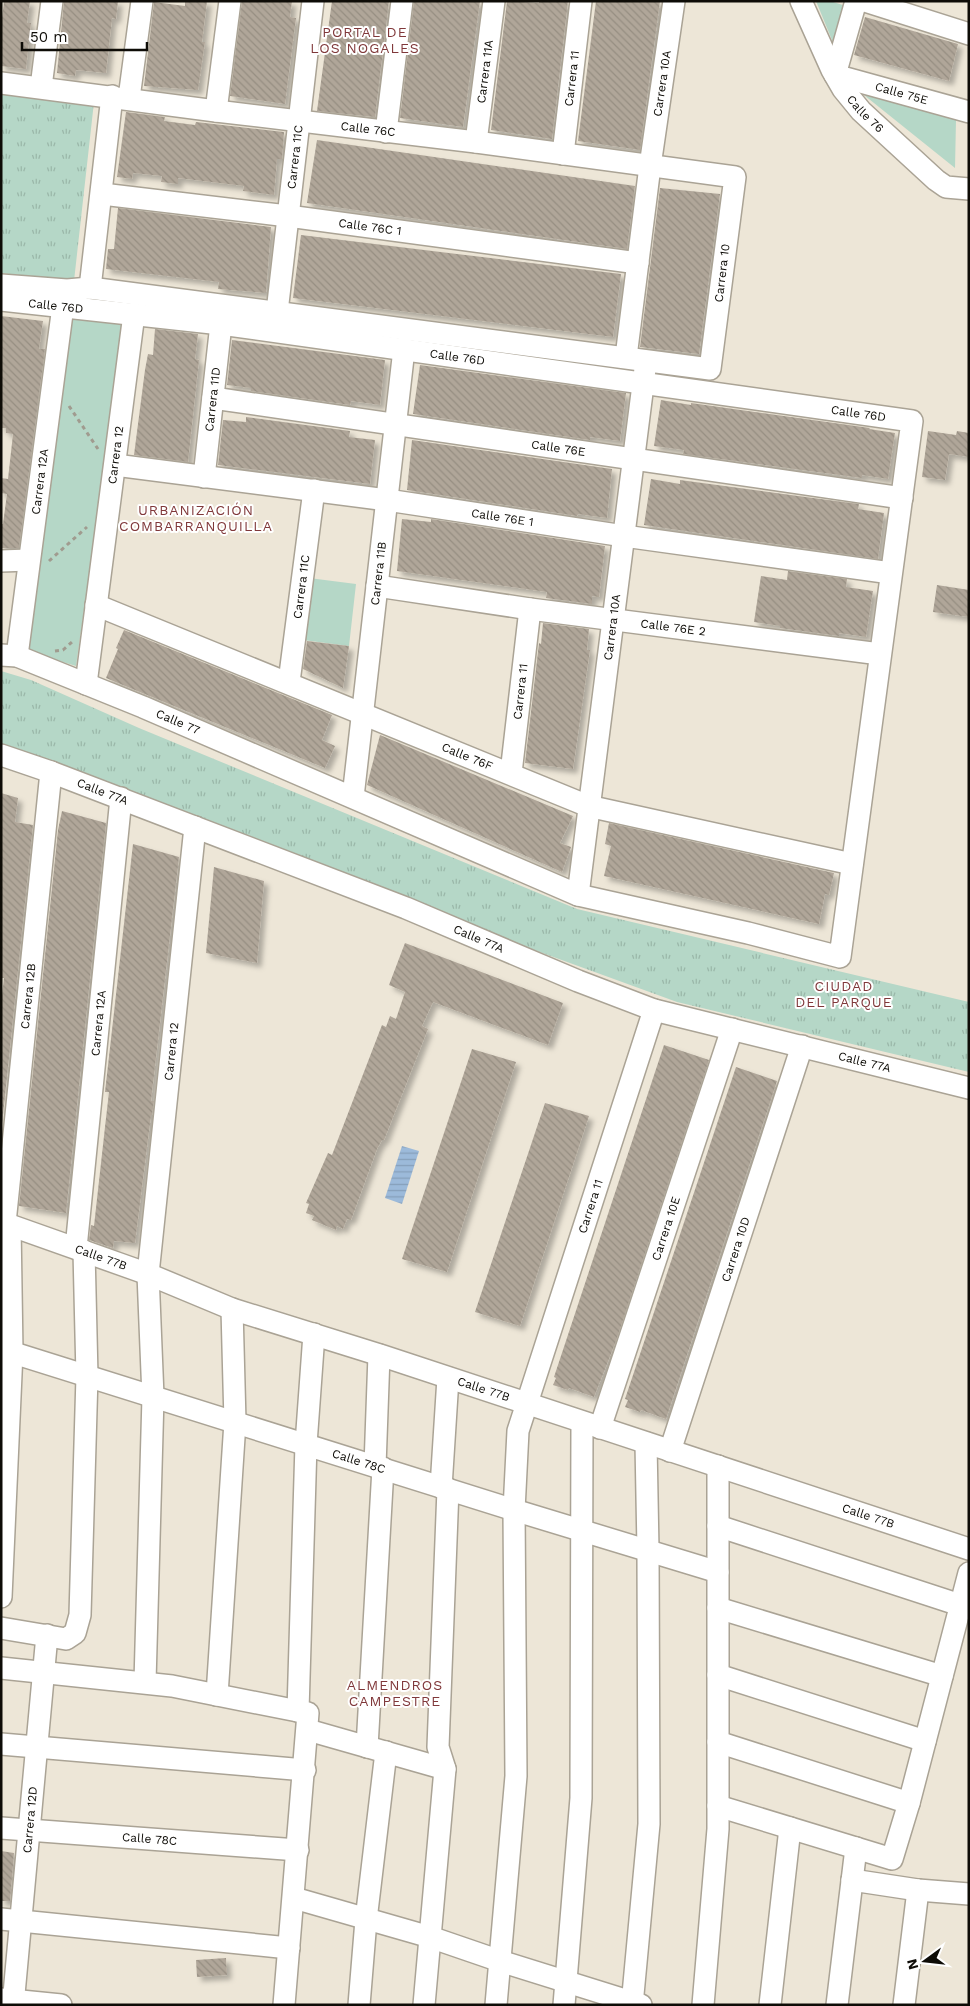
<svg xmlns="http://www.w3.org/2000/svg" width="970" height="2006" font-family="'Work Sans',sans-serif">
  <defs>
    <pattern id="park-tufts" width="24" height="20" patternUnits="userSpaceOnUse" patternTransform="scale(1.25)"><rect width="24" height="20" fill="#b5d7c7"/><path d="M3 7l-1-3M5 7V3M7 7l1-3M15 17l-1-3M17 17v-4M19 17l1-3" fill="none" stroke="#9ab7a9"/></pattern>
    <pattern id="water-rules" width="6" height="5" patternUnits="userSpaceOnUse" patternTransform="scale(1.25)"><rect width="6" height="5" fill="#9cbada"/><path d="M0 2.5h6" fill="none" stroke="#859fba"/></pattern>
    <pattern id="building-back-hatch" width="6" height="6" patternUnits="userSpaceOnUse" patternTransform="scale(1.25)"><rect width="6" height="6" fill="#b0a699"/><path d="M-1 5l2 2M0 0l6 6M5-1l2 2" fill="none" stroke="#968e82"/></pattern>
    <filter id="shadow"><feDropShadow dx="4.5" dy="4.5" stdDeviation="2.5" flood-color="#0004"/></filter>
  </defs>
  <rect width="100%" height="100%" fill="#ede6d7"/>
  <path fill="#b5d7c7" d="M816,1h14l16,5 -12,39z
    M854,87l102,33 -1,48z
    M70,312l55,8 -49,346 -49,-15z
    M309,578l47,6 -7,62 -46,-6z"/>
  <path fill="url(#park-tufts)" d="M1,91l93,11 -20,179 -73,-8z
    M1,671l30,9 108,48 438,181 392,93v70l-292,-70 -162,-59 -514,-197z"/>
  <path fill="url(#water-rules)" d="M402,1146l17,5 -17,53 -17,-6z"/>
  <path fill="url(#building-back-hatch)" filter="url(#shadow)" d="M4,1h26l-3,22h4l-5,46 -25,-3v-39z
    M64,1h54l-2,18 -4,-1 -6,55 -30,-3 -1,6 -18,-3z
    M185,1h22l-5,41h3l-7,48 -54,-4 10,-84 31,4z
    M242,1h50l-2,16 6,1 -11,86 -55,-8z
    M332,1h57l-14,116 -58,-6z
    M414,1h66l-17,126 -63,-9z
    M507,1l32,2v-2h29l-16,138 -61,-9z
    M596,1h64l-20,149 -62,-9z
    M865,17l93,27 -9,37 -95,-26z
    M126,112l39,5 -1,4 31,4 1,-3 88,10 -2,27h-5l-3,36 -31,-4 1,-5 -66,-8v6l-17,-2 1,-6 -29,-3 -1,6 -15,-2z
    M317,140l318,46 -8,63 -320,-46z
    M660,188l60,6 -21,160 -59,-7z
    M118,208l153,19 -5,66 -48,-4 1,-7 -113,-13 2,-20h6z
    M301,235l320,39 -8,63 -320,-39z
    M1,316l42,5 -4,28h6l-26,199h-18v-24h2l4,-30 -6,-1v-15l7,1 5,-45 -7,-1v-5h-5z
    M155,329l43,5 -3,25 4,1 -11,102 -54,-7 11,-85 3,-16 5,1z
    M232,340l153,20 -5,45 -29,-4 -1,4 -99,-14v-3l-24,-3z
    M420,365l206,28 -6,48 -30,-4v3l-177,-26z
    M661,400l30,5v-2l179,25 -1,1 26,4 -7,46 -26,-4v3l-134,-18 -45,-6 1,-4 -30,-4z
    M246,417l104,14 -1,6 26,3 -5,44 -152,-19 5,-45 23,2z
    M928,431l28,4 1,-4 12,2v24l-20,-3 -4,26 -23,-3z
    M412,440l200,29 -5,49 -29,-4 -1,2 -170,-26z
    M651,479l29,5v-4l148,20 31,4 -1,5 26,4 -6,46 -234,-34z
    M402,519l29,3v-3l174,27 -6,51 -7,-1v8l-46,-6 1,-6 -150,-21z
    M788,571l59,8 -1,8 27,4 -7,46 -27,-4v3l-59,-8v-2l-26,-4 7,-46 26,4z
    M937,585l32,5v27l-36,-5z
    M543,623l46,6 -2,21h3l-17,119 -48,-6 14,-120 2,1z
    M124,630l208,85 -10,25 13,6 -10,22 -219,-90 12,-29 -2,-1z
    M307,641l42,5 -6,42 -40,-19z
    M380,735l193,81 -13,27 11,4 -9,25 -195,-87z
    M1,793l17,5 -3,24 18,3 -32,310v-131l3,-26h-3z
    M62,811l44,12 -40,390 -47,-7 39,-376z
    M609,823l225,50 -5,22 -4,-1 -6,30 -215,-48 7,-30 -6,-2z
    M133,844l46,13 -28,244h3l-2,14h-1l-16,128 -21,-2 -1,7 -24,-8 2,-15 3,1 11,-99 4,-35h-4z
    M214,867l50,14 -7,82 -51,-10z
    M405,943l158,60 -15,42 -115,-43 -11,24 6,3 -44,111h-2l-5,9 -26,71 -4,-1 -4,10 -6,-3 -1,4 -24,-10 2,-4 -8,-3 3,-9 -3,-1 22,-50 4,2 50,-130 4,2 4,-11 6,3 9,-27 -16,-7z
    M664,1045l45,15 -93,281 -22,56 -25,-9 -1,2 -15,-5 3,-7 -2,-1z
    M472,1049l44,13 -69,210 -45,-13z
    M736,1067l41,14 -111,338 -25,-9 -1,2 -15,-5 3,-7 -3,-1z
    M545,1103l44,13 -69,210 -45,-14z
    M1,1851l13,2 -4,48h-9z
    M226,1958l1,17 -30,2 -1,-17z"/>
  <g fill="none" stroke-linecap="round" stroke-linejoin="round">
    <g stroke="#aaa395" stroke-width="24">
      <g id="minor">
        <path id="s1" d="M801,1l31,69 11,19 18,22 75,69 10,7 23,2"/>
        <path id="s2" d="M856,1l-21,74 134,37"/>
        <path d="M865,1l104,33"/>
        <path id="s3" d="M1,83l215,28 260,31 259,35 -25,192 -620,-81 -23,2 -66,-5"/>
        <path d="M41,87l11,-86"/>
        <path d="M129,98l13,-97"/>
        <path d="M216,111l14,-110"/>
        <path d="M386,132l16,-131"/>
        <path id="s4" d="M476,142l18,-141"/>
        <path id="s5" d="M563,154l18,-153"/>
        <path id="s6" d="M102,194l186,22 350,47"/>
        <path d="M90,288l22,-192"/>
        <path id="s7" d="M1,300l220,24 691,97 -72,536 -92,-24 -170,-38 -435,-188 -126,-51 -16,-1"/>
        <path id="s8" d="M277,312l36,-311"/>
        <path id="s9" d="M626,357l24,-191 24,-165"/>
        <path id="s10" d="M213,398l689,100"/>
        <path id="s11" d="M115,465l272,35 237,36 267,37"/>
        <path id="s12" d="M204,477l17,-153"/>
        <path d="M1,561l28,-1"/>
        <path id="s13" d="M377,586l153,23 350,45"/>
        <path id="s14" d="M96,605l492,201 264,58"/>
        <path id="s15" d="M17,656l46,-350"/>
        <path id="s16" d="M289,682l25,-192"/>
        <path id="s17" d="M86,684l48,-370"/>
        <path id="s18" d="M1,755l50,17 355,136 172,73 76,29 315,78"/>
        <path id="s19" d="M511,773l19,-164"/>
        <path id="s20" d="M353,797l51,-448"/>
        <path id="s21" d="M578,895l67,-526"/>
        <path id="s22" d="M1,1222l147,52 84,35 151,47 586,193"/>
        <path id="s23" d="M5,1223l46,-451"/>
        <path id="s24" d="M76,1248l45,-450"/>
        <path id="s25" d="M1,1349l513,161 204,62"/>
        <path id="s26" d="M600,1428l132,-399"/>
        <path id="s27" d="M670,1451l132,-405"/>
        <path d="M375,1466l4,-111"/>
        <path d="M441,1487l7,-109"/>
        <path d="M718,1526l242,79"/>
        <path d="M1,1597l11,-245 -2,-127"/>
        <path d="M718,1608l224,68"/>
        <path d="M1,1628l65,11 9,-6 5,-18 7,-239 -3,-125"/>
        <path d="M1,1668l171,18 136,27 -24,292"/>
        <path d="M718,1675l207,66"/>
        <path id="s28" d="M145,1682l8,-285 -5,-123 47,-447"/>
        <path d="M217,1695l18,-273 -3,-113"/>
        <path d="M298,1711l8,-267 8,-110"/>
        <path d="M308,1730l137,39"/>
        <path d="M718,1742l191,61"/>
        <path d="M1,1744l304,26"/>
        <path d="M367,1747l16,-279"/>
        <path d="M718,1806l174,53 17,-56 60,-230"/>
        <path id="s29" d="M1,1828l297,22"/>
        <path d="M852,1880l66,10 51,4"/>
        <path d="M294,1898l136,39 70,24 141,44"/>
        <path d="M1,1919l288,29"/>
        <path d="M1,1999l60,6"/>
        <path id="s30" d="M13,2005l34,-370"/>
        <path d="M359,2005l7,-85 20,-168"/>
        <path d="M424,2005l21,-236 -7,-22 10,-258"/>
        <path id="s31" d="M496,2005l20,-229 -2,-266 4,-79 136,-421"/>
        <path d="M564,2005l17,-207 1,-376"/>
        <path d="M632,2005l17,-181 -1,-274 -2,-107"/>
        <path d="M703,2005l15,-176v-363"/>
        <path d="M770,2005l20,-177"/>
        <path d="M837,2005l19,-157"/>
        <path d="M904,2005l14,-115"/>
      </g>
    </g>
    <path stroke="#a09b8f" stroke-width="3" stroke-dasharray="4 4" stroke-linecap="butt" d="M69,406l29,43
      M49,561l38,-34
      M55,651l8,-1 9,-8"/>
    <use href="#minor" stroke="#fff" stroke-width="21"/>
  </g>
  <g text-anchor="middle" stroke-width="4" stroke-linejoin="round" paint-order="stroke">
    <g font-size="12" fill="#0e0c07" stroke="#fff">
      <text dy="4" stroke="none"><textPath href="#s4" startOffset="71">Carrera 11A</textPath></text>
      <text dy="4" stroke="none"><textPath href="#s5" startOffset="76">Carrera 11</textPath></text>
      <text dy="4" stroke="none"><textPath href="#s9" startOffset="276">Carrera 10A</textPath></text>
      <text dy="4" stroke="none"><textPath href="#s2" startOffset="146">Calle 75E</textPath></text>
      <text dy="4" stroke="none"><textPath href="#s1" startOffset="131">Calle 76</textPath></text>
      <text dy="4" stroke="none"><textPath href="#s3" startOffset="370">Calle 76C</textPath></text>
      <text dy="4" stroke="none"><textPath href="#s8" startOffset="156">Carrera 11C</textPath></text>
      <text dy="4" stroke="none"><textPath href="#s6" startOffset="270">Calle 76C 1</textPath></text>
      <text transform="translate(722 273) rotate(-83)" y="4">Carrera 10</text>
      <text dy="4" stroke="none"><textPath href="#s7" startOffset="55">Calle 76D</textPath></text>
      <text dy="4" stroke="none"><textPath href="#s7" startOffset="460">Calle 76D</textPath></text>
      <text dy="4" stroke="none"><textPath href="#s12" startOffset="78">Carrera 11D</textPath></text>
      <text dy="4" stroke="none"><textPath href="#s7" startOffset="865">Calle 76D</textPath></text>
      <text dy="4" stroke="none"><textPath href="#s10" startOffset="349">Calle 76E</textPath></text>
      <text dy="4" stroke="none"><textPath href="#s17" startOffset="231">Carrera 12</textPath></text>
      <text dy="4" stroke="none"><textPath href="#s15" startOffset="176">Carrera 12A</textPath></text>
      <text dy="4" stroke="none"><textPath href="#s11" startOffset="391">Calle 76E 1</textPath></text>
      <text dy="4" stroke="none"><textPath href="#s20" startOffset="225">Carrera 11B</textPath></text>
      <text dy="4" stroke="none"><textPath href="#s16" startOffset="96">Carrera 11C</textPath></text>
      <text dy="4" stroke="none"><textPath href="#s21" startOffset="270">Carrera 10A</textPath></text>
      <text dy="4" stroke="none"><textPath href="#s13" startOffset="299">Calle 76E 2</textPath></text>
      <text dy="4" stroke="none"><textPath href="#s19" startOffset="82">Carrera 11</textPath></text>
      <text transform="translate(178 722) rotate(23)" y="4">Calle 77</text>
      <text dy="4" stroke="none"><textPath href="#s14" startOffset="401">Calle 76F</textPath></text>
      <text dy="4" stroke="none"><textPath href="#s18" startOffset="108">Calle 77A</textPath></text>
      <text dy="4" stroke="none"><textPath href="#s18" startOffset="512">Calle 77A</textPath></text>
      <text dy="4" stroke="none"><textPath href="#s23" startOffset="228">Carrera 12B</textPath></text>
      <text dy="4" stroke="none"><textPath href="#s24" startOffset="226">Carrera 12A</textPath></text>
      <text dy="4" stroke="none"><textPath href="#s28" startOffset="632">Carrera 12</textPath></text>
      <text dy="4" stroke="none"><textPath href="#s18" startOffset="918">Calle 77A</textPath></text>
      <text dy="4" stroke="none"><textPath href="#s31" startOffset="811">Carrera 11</textPath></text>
      <text dy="4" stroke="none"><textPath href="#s26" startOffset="210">Carrera 10E</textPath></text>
      <text dy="4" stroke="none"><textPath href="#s27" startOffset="212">Carrera 10D</textPath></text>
      <text dy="4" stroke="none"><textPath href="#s22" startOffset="106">Calle 77B</textPath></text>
      <text dy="4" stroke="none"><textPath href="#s22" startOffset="511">Calle 77B</textPath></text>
      <text dy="4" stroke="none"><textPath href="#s25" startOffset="375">Calle 78C</textPath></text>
      <text dy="4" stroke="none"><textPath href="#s22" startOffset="916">Calle 77B</textPath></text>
      <text dy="4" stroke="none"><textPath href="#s30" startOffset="186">Carrera 12D</textPath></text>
      <text dy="4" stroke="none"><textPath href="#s29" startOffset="149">Calle 78C</textPath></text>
    </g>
    <g font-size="14" letter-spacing="1" fill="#80383a" stroke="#fff">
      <text x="365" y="37">PORTAL DE<tspan x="365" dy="16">LOS NOGALES</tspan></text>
      <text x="196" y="515">URBANIZACIÓN<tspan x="196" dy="16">COMBARRANQUILLA</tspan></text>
      <text x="844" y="991">CIUDAD<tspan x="844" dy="16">DEL PARQUE</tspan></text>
      <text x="395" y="1690">ALMENDROS<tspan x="395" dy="16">CAMPESTRE</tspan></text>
    </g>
  </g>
  <rect width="970" height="2006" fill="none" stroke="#0e0c07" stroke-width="5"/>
  <g transform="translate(925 1961) rotate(255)" stroke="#ffffff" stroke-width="4" paint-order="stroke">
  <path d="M0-4L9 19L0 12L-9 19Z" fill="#0e0c07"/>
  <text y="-8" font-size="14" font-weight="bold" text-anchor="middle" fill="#0e0c07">N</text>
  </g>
  <path d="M22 42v8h125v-8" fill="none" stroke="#0e0c07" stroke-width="2.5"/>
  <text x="30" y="42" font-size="15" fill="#0e0c07" stroke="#ffffff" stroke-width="4" paint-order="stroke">50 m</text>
</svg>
